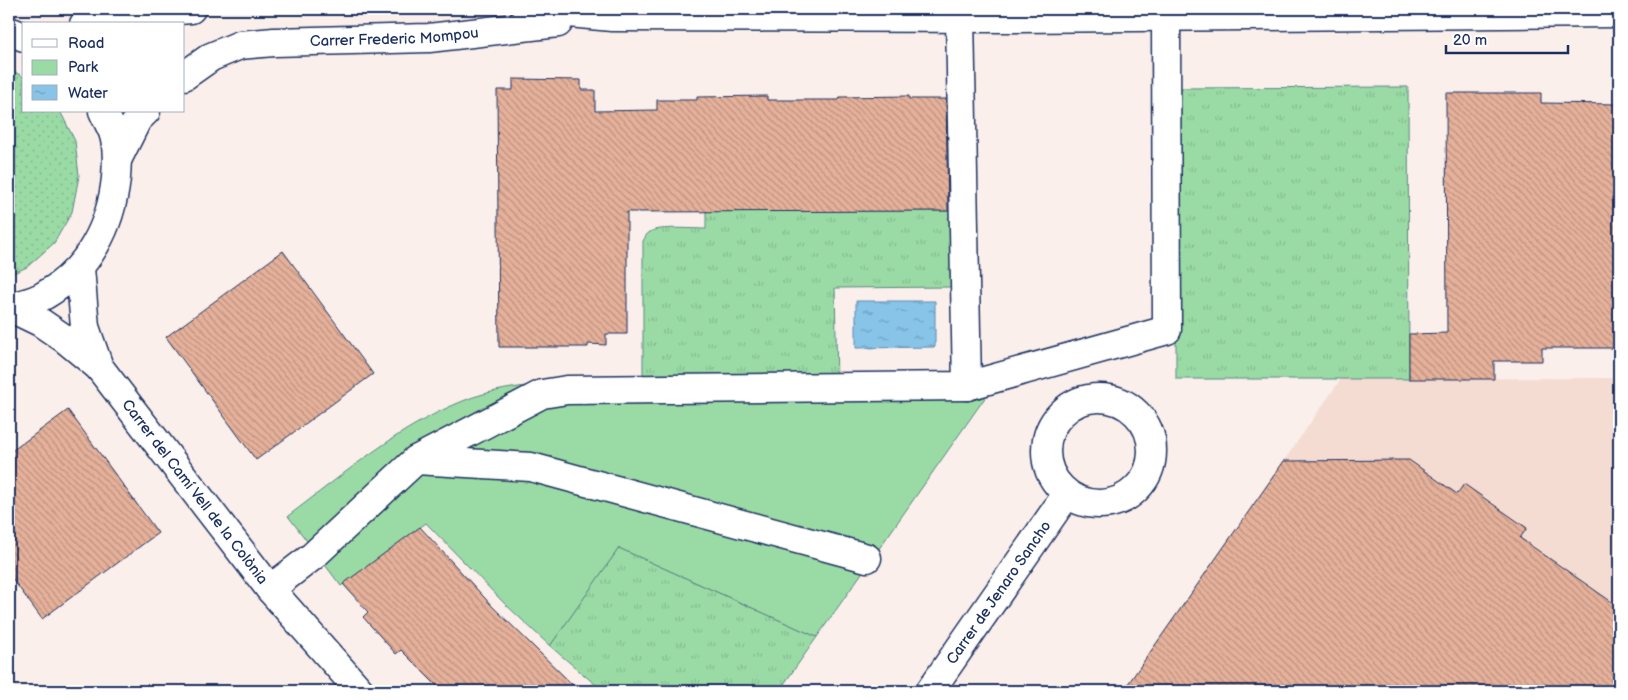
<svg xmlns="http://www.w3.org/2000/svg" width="1628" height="700" font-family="'Balsamiq Sans',sans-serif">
  <defs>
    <pattern id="grass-tufts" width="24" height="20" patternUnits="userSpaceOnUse" patternTransform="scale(1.25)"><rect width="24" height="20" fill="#9adba5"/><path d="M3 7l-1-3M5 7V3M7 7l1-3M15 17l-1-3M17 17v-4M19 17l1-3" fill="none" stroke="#84bc90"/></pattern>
    <pattern id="garden-dots" width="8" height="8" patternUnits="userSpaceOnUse" patternTransform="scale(1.25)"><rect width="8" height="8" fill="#9adba5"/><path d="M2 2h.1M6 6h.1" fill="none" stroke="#84bc90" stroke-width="1.8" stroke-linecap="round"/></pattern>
    <pattern id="water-ripples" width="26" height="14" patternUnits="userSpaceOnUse" patternTransform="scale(1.25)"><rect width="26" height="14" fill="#87c4e7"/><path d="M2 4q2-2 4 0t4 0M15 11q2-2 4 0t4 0" fill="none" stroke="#6ea0be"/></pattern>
    <pattern id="building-back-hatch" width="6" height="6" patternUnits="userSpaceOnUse" patternTransform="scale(1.25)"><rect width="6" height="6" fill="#e6b19a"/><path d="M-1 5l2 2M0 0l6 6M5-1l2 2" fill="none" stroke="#ba9081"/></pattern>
  </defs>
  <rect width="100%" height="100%" fill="#faefeb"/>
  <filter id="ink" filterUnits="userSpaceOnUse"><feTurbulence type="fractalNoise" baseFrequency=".02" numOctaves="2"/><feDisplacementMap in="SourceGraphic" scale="10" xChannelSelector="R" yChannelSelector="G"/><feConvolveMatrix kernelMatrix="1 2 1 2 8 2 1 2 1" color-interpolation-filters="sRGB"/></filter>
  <g filter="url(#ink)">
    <path fill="#f4dcd3" d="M1619,378v313h-496l218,-312z"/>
    <path fill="url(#grass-tufts)" stroke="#5a8582" d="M1408,87l1,292h-233v-291z
      M706,211h244l1,76 -116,1 2,94 -194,1v-142c2,-3 3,-7 7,-9 9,-6 43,-3 56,-3z
      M619,548l198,89 -38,54h-176l-53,-45z"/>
    <path fill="#9adba5" stroke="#5a8582" d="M996,382l-179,255 -198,-89 -69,98 -47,-44 -77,-79 -85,63 -53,-70c56,-42 110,-89 175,-115 23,-10 57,-15 82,-17z"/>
    <path fill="url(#garden-dots)" stroke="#5a8582" d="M9,69l15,8v34h36l15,30 4,35 -7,36 -18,31 -27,24 -18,8z"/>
    <path fill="url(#water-ripples)" stroke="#5c88b0" d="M856,301h79v46l-79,1z"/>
    <path fill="url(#building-back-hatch)" stroke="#1b2f5e" d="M513,79l68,1v10h14v21l62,-1v-10h40v-3l70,-1v4h72l1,-3 69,-1v3h37l2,112 -321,1v122h-21v11l-18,-1v3h-89l-2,-257h16z
      M1446,93h95v10l78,1v244h-77v13h-48v18h-85v-45l38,-1z
      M283,251l90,123 -117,86 -90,-123z
      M68,410l90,123 -116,86 -33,-45v-121z
      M1409,460l48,34 7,-10 63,44 -7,10 99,69v84h-496l161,-230z
      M420,527l73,80 86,84h-137l-41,-41 -5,4 -33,-37 5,-5 -25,-28z"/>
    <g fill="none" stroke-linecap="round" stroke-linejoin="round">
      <g stroke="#1b2f5e" stroke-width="31">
        <g id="street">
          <path d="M526,9l86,8 404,1 603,-5"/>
          <path d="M84,24l71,-12 36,-3"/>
          <path d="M9,31l15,6"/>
          <path id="s1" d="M184,76l27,-19 29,-12 34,-3 155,-4 129,-15"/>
          <path d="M118,158l19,-38 9,-9"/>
          <path id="s2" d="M80,268l5,59 14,40 171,222 90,102"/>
          <path d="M9,308c11,-4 25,-6 36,-13 43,-25 66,-68 71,-117 1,-15 2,-31 -3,-46 -3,-7 -7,-14 -10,-21"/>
          <path d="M11,308l29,14 25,17 34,28"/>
          <path d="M967,386l200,-56 -1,-313"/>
          <circle cx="1099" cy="451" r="53"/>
          <path d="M416,460l115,7 336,91"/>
          <path d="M270,589l43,-33 103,-96 126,-66 25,-4 400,-4 -7,-369"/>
          <path id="s3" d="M930,691l137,-197"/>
        </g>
      </g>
      <use href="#street" stroke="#fff" stroke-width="28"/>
    </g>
  </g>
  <g text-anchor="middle" stroke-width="4.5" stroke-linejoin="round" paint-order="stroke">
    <g font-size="15" fill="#1b2f5e" stroke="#fff">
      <text dy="5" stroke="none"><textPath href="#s1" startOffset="219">Carrer Frederic Mompou</textPath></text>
      <text dy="5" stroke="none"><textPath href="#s2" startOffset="259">Carrer del Camí Vell de la Colònia</textPath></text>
      <text dy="5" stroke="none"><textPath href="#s3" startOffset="120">Carrer de Jenaro Sancho</textPath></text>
    </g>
  </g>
  <rect width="1628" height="700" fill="none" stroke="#fff" stroke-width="30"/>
  <rect x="15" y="15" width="1598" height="670" fill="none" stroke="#1b2f5e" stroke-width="2" filter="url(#ink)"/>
  <rect x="22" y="22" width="162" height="90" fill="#ffffff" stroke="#a4acbf"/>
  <rect x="32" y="39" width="25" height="8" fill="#ffffff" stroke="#a4acbf"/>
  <text x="68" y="48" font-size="15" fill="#1b2f5e">Road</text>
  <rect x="32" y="60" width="25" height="15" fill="#9adba5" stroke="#a4acbf"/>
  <text x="68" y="72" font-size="15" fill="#1b2f5e">Park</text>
  <rect x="32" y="85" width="25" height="15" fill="url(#water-ripples)" stroke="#a4acbf"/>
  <text x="68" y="98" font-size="15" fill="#1b2f5e">Water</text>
  <path d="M1446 45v8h122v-8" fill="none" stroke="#1b2f5e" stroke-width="2.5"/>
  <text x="1453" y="45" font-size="15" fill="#1b2f5e" stroke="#ffffff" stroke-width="4" paint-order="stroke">20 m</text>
</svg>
